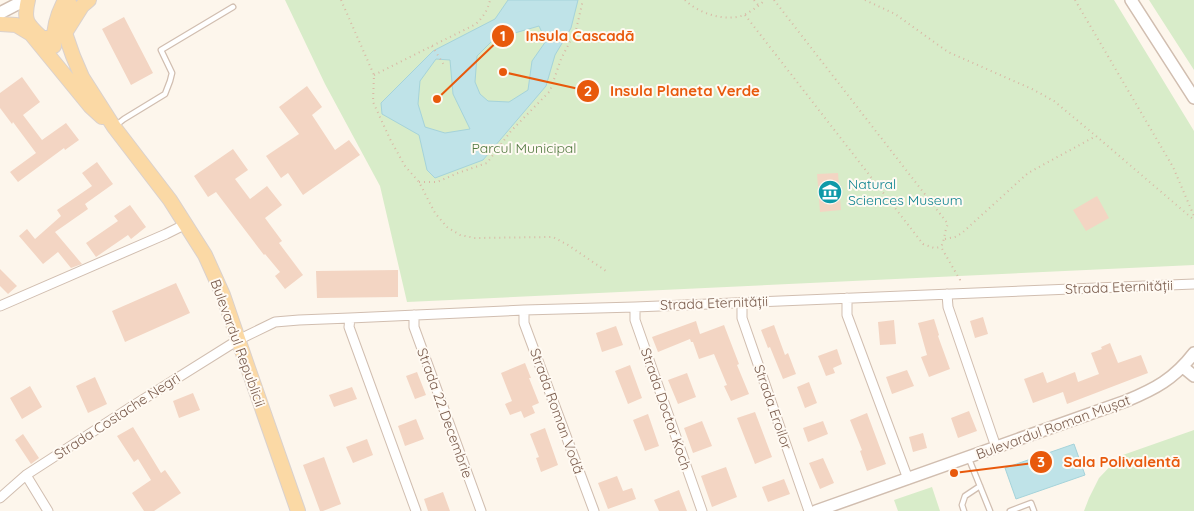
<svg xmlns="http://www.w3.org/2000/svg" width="1194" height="511" font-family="Quicksand,sans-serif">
  <rect width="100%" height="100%" fill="#fdf6ec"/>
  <path fill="#d8ecc9" d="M285,0h829l80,131v134l-787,37 -27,-116 -55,-102z
    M1149,0h45v70z
    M1194,430v81h-110l5,-13 10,-20 21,-22z
    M932,487l8,24h-42l-4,-11z"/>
  <path fill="#bfe3e8" stroke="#a5d3da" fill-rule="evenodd" d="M508,0h70l-7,28 -16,27 -9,31 -63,74 -48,18 -8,-8 -8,-35 -37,-21 -1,-11 52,-52 62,-32zM539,26l7,15 -14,20 -4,29 -19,12 -21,-1 -8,-7 -5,-12 2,-26 17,-17zM436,59l14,1 3,34 17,35 -25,4 -20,-6 -7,-23 2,-23z
    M1074,444l11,31 -69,24 -11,-31z"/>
  <path fill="#f3d5c3" d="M124,17l29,56 -22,12 -29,-56z
    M22,77l18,25 -17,13 19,25 24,-17 13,17 -14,10 -1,-2 -46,34 -8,-10 26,-19 -23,-31 -1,2 -12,-16v-15z
    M307,86l15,21 -10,8 23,35 14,-10 11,15 -57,40 -15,-22 -7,5 -15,-22 33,-22 -20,-27z
    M233,149l15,21 -13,9 15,20 17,-13 15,19 -17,13 17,23 -3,2 24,32 -18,14 -10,-13 5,-4 -15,-18 -1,1 -48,-63 -8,5 -14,-21z
    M97,162l16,22 -28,20 3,5 -33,23 27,32 -11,4 -13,-16 -15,12 -24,-28 8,-7 8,10 26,-23 -4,-6 35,-24 -10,-13z
    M838,173l3,37 -21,2 -3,-38z
    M1097,196l12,22 -23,13 -13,-21z
    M130,205l16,22 -15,12 -3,-4 -32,22 -10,-14 32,-22 -4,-5z
    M0,269l17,17 -9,8 -8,-8z
    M398,270v27l-81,1 -1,-27z
    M176,283l14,30 -65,29 -13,-31z
    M983,317l5,17 -13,4 -5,-17z
    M934,319l5,16 -1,1 12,33 -21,8 -8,-20 6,-2 -9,-32z
    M894,320l2,24 -16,1 -2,-23z
    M696,321l4,13 24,-9 15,39 -2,1 12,29 -18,7 -7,-15 3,-1 -13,-31 -15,5 -6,-17h-2l-1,-3 -32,13 -6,-15z
    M774,325l11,30 3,-2 8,21 -13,5 -13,-32 -2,1 -7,-18z
    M616,326l7,19 -21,7 -6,-19z
    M1110,343l8,20 23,-8 7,18 -81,31 -4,-12 -30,11 -9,-24 19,-7 4,11 28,-11 3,10 21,-8 -8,-21 11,-4 -1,-2z
    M837,349l5,15 -9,4 2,5 -9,3 -8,-20z
    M525,363l6,15h-2l10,25 -7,3 3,7 -11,5 -3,-7 -11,4 -5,-11 7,-3 -11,-28z
    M630,365l12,33 -14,6 -13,-33z
    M907,370l7,16 -22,8 -6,-17z
    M417,372l9,23 -11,4 -9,-23z
    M687,373l9,24 -18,7 -10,-24z
    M95,377l12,27 -19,9 -12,-27z
    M809,382l8,21 -12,5 -8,-21z
    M30,386l12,21 -20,12 -12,-21z
    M352,387l5,12 -23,8 -5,-12z
    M193,393l7,17 -21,8 -6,-17z
    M969,411l8,20 -19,7 -7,-20z
    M755,412l17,45 -17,7 -18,-46z
    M867,413l19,51 -19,7 -7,-20 2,-1 -12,-30z
    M648,414l11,32 -14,5 -12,-31z
    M416,419l8,20 -19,7 -7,-20z
    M702,421l10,25 -19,7 -9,-25z
    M823,421l5,13 -20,8 -5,-14z
    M133,427l28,46 4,-3 16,23 -27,18h-10l-12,-18 19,-13 -13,-21 -4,3 -17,-26z
    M545,428l13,37 -17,7 -5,-14 3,-1 -9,-23z
    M923,433l4,15 -14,4 -4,-15z
    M23,434l16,24 -8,6 -16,-24z
    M367,439l6,16 -20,8 -7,-16z
    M324,457l17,47 -18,7h-3l-17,-46z
    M823,458l11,25 -14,6 -11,-26z
    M726,467l11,30 -25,10 -11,-31z
    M617,476l6,15 9,-3 4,11 -28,10 -10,-26z
    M784,479l6,15 -22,8 -6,-15z
    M679,490l8,21h-28l-5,-11z
    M443,492l7,19h-22l-4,-12z"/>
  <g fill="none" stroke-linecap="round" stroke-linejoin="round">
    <g stroke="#d1beb0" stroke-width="7">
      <path id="service" d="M115,126l9,-7 41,-25 5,-13 2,-8 -11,-23 72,-43
        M969,459l21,52
        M964,511l-2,-6 3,-9 15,-10
        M1010,511l21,-8 3,8"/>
    </g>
    <g stroke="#d1beb0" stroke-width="11">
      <path id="minor" d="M947,294l1,13 48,140
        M847,298v17l61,164
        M742,302v16l67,193
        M0,306l166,-72 20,-10
        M635,307v13l67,191
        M524,310v13l70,188
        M414,315v12l67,184
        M350,318l-1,9 67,184
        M26,475l22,36
        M0,498l26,-23 105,-68 107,-67 37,-18 24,-2 51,-2 174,-8 111,-3 559,-23"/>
    </g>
    <g stroke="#d1beb0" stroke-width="14">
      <path id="tertiary" d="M1131,0l63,98
        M0,13l25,-13
        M1183,367l11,9
        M816,511l310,-110c29,-12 48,-22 68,-48"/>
    </g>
    <g stroke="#dad1cd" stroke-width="16">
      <path id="primary" d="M28,0c-5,21 -1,24 14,38h12l11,-5 1,-14 5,-11 -3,-8
        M89,0l-7,6 -17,27 8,23 9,21 32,50 56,73 35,55 18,40 25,73 50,143
        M0,24l16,1 15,9 59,72 12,11
        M54,46c-1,-15 2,-28 9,-42"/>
    </g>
    <path stroke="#d9b8a5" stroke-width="2" stroke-dasharray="1 4" stroke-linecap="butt" d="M341,0l33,75 -1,27 17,37 15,27 14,16 16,31 12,14 13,8 15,3 78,-1 15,8 38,26
      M685,0c14,14 43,23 61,14 7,-4 14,-9 19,-14
      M754,0l5,6
      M774,0l174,224c-4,8 -3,15 -7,23l19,33v4
      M865,0l30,14 53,38 84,37 22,12 42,35 98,84
      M1075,0l98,167 21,49
      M745,15l178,229 11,4 7,-1
      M432,46l12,19
      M374,75l102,-51c7,-7 12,-14 14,-24
      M419,182h18l21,-9 29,-10 24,-32 39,-40 11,-32 15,-29 7,-30
      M945,239l10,-2 7,-4 66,-60 68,-37"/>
    <use href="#service" stroke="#fff" stroke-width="4.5"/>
    <use href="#minor" stroke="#fff" stroke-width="9"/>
    <use href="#tertiary" stroke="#fff" stroke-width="11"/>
    <use href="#primary" stroke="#fbd9a5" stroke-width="14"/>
  </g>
  <defs>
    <g id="museum-disc" transform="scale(1.25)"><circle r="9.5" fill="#0f9aa8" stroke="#fffaf3"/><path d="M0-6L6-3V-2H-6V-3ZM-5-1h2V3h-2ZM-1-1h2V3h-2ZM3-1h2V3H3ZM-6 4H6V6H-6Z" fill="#fff"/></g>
  </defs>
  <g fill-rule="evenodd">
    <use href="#museum-disc" x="830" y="192"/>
  </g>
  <g text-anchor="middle" stroke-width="4" stroke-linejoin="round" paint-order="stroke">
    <g font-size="14" fill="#537a41" stroke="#fffaf3">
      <text x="524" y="153">Parcul Municipal</text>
    </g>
    <g font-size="14" fill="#0d838f" stroke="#fffaf3" text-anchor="start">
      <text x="848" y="189">Natural<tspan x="848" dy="16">Sciences Museum</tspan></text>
    </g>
    <g font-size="14" fill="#7a5c4d" stroke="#fffaf3">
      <text transform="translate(1119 287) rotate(-2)" y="5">Strada Eternității</text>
      <text transform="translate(714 303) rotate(-2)" y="5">Strada Eternității</text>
      <text transform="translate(238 343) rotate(70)" y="5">Bulevardul Republicii</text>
      <text transform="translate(773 407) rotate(71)" y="5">Strada Eroilor</text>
      <text transform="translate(666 409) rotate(71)" y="5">Strada Doctor Koch</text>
      <text transform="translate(557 411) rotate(70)" y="5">Strada Roman Vodă</text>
      <text transform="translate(445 413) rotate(70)" y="5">Strada 22 Decembrie</text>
      <text transform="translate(117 416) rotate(-33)" y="5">Strada Costache Negri</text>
      <text transform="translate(1053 427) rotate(-20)" y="5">Bulevardul Roman Mușat</text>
    </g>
  </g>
  <path fill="none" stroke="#e8590c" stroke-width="2" d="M437 99L503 36M503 72L588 91M954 473L1041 462"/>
  <g fill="#e8590c" stroke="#fffaf3" stroke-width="2">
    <circle cx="437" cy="99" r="5"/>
    <circle cx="503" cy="72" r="5"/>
    <circle cx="954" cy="473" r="5"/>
    <circle cx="503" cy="36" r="12"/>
    <circle cx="588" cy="91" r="12"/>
    <circle cx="1041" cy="462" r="12"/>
  </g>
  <g font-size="15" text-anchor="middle" font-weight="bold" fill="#fff">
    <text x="503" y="41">1</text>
    <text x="588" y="96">2</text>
    <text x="1041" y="467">3</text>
  </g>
  <g font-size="15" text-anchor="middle" font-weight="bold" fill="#e8590c" stroke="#fffaf3" stroke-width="4" stroke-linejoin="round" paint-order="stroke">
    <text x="580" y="41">Insula Cascadă</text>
    <text x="685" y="96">Insula Planeta Verde</text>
    <text x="1122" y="467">Sala Polivalentă</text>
  </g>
</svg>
